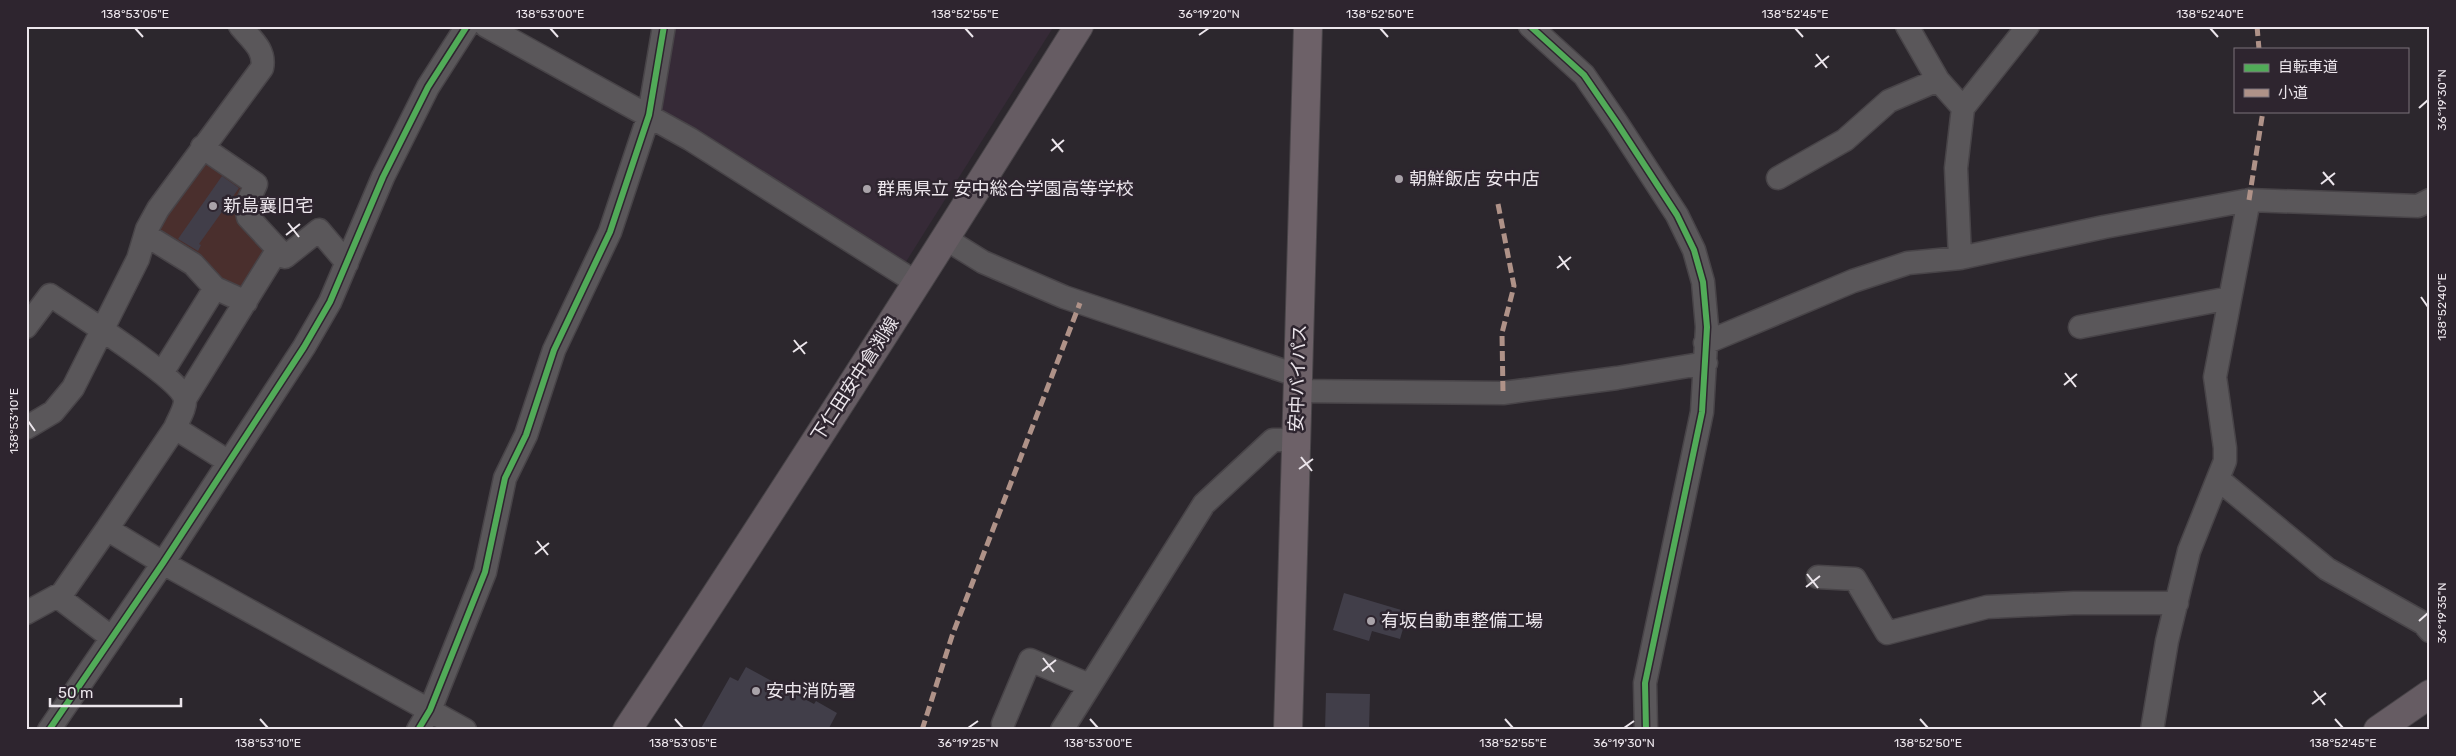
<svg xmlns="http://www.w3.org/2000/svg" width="2456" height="756" font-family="Rubik,'Noto Sans JP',sans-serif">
  <rect width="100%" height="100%" fill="#2c272d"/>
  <path fill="#362a37" d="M671,26h383l-150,239 -245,-153z"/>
  <path fill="#4a2f2d" d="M203,155l44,29 23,65 -28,48 -90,-62z"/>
  <path fill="#413e49" d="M222,176l17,12 -40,56 2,1 -3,6 -20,-12z
    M1344,593l64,19 -8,27 -28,-8 -3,10 -36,-11z
    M746,667l68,37 2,-3 21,12 -9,17h-128l30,-53 8,4z
    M1326,693l44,1 -1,36h-44z"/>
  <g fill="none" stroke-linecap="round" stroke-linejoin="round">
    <g stroke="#484448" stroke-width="25">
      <path id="minor" d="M486,26l204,113 227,144
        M1530,26l54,49 33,48 60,92 17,35 9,32 4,45 -5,85 -57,271 1,47
        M1907,26l31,54 25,28
        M202,147l54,37 -10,22 2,11 37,40 34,-27 28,33
        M1778,178l67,-38 44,-39 49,-21
        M146,235l47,29 22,24 31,14
        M946,239l37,23 81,35 235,79
        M1960,258l-4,-90 7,-60 65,-82
        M26,327l24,-32c22,15 130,83 135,104 1,9 -7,21 -10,29l-68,101 56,34 302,167
        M2080,327l150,-29
        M1705,343l148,-62 55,-18 52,-5 144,-31 145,-27 169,6 12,-6
        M162,373l53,-85
        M1298,391l205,2 114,-15 89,-15
        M185,399l93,-150
        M26,428l27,-16 20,-24 65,-129 9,-30 11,-20 104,-141c4,-18 -11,-29 -22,-42
        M175,428l54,34
        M2218,479l109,90 96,54 7,8
        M1818,577l37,2 32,54 100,-26 87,-4h103
        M59,598l48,-69
        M26,613l31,-17 55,42
        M1003,724l27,-64 59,25
        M49,730l114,-167 141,-216 26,-45 53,-125 45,-90 39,-61
        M418,730l12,-20 55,-138 20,-94 21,-43 28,-85 56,-118 39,-117 15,-89
        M1062,730l142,-226 69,-64h24
        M2152,730l15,-89 22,-90 36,-90v-13l-10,-71 34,-177"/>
    </g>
    <g stroke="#484448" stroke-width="30">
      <path id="major" d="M627,730c154,-232 304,-468 452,-704
        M2378,730l52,-36"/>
    </g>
    <g stroke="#484448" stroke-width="30">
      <path id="highway" d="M1288,730l20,-704"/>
    </g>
    <use href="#minor" stroke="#5a575a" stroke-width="22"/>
    <use href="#major" stroke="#665c63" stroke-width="28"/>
    <use href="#highway" stroke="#6d6168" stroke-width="28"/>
    <path stroke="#af9288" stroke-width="5" stroke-dasharray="10 5" stroke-linecap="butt" d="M2257,26l2,23
      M2249,200l14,-89
      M1498,204l16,82 -12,47 1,60
      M922,730l30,-94 128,-333"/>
    <g stroke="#2e252f" stroke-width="9">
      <path id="cycleway" d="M1530,26l54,49 33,48 60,92 17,35 9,32 4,45 -5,85 -57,271 1,47
        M49,730l114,-167 141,-216 26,-45 53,-125 45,-90 39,-61
        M418,730l12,-20 55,-138 20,-94 21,-43 28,-85 56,-118 39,-117 15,-89"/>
    </g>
    <use href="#cycleway" stroke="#51ab58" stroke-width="6"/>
  </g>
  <path fill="none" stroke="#ece6ec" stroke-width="2" d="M135,28l8,9M550,28l8,9M965,28l8,9M1380,28l8,9M1795,28l8,9M2210,28l8,9M1199,35l10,-7M1816,54l11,14M1815,67l14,-11M2419,108l9,-8M1052,139l11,13M1051,151l13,-11M2323,172l11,13M2321,184l14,-11M288,223l11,14M286,235l14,-11M1559,256l10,14M1557,268l14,-11M2421,297l7,10M794,340l11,14M793,352l14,-10M2065,373l11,14M2064,385l13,-11M28,421l7,10M1301,457l11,14M1299,469l14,-10M537,541l11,14M535,554l14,-11M1807,574l11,14M1806,587l14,-11M2419,621l9,-8M1043,658l11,14M1042,671l14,-11M2314,691l11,14M2312,704l14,-11M260,719l8,9M675,719l8,9M1090,719l8,9M1505,719l8,9M1920,719l8,9M2335,719l8,9M968,728l10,-7M1624,728l10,-7"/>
  <g fill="#a9a3a9" stroke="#2e252f" stroke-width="2">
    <circle cx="1399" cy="179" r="5"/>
    <circle cx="867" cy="189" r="5"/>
    <circle cx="213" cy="206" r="5"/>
    <circle cx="1371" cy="621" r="5"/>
    <circle cx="756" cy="691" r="5"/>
  </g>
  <g text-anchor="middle" stroke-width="5" stroke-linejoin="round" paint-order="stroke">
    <g font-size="18" fill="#ece6ec" stroke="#2e252f" text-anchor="start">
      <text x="1409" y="185">朝鮮飯店 安中店</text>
      <text x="877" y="195">群馬県立 安中総合学園高等学校</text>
      <text x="223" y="212">新島襄旧宅</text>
      <text x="1381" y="627">有坂自動車整備工場</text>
      <text x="766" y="697">安中消防署</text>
    </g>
    <g font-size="18" fill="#ece6ec" stroke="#2e252f">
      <text transform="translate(1298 378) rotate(-88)" y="6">安中バイパス</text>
      <text transform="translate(855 379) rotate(-57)" y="6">下仁田安中倉渕線</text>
    </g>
  </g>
  <rect width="2456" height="756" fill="none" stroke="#2e252f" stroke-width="55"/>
  <rect x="2234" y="48" width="175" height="65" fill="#2e252f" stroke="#7a727b"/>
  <rect x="2244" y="64" width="25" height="8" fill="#51ab58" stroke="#7a727b"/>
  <text x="2278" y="72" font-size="15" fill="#ece6ec">自転車道</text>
  <rect x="2244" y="89" width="25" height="8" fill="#af9288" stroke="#7a727b"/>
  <text x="2278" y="98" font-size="15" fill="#ece6ec">小道</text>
  <path d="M50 698v8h131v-8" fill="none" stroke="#ece6ec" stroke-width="2.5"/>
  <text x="58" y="698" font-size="15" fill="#ece6ec" stroke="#2e252f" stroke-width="4" paint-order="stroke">50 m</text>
  <rect x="28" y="28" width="2400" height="700" fill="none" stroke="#ece6ec" stroke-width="2"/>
  <g font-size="12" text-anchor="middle" fill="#ece6ec">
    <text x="135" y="18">138°53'05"E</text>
    <text x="550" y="18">138°53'00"E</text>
    <text x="965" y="18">138°52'55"E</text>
    <text x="1209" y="18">36°19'20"N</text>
    <text x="1380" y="18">138°52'50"E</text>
    <text x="1795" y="18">138°52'45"E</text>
    <text x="2210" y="18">138°52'40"E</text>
    <text transform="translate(2442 100) rotate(-90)" y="4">36°19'30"N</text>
    <text transform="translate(2442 307) rotate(-90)" y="4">138°52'40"E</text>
    <text transform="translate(14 421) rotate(-90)" y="4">138°53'10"E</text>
    <text transform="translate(2442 613) rotate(-90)" y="4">36°19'35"N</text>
    <text x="268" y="747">138°53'10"E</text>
    <text x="683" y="747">138°53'05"E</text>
    <text x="968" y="747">36°19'25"N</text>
    <text x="1098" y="747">138°53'00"E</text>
    <text x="1513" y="747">138°52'55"E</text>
    <text x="1624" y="747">36°19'30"N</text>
    <text x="1928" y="747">138°52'50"E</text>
    <text x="2343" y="747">138°52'45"E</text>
  </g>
</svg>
